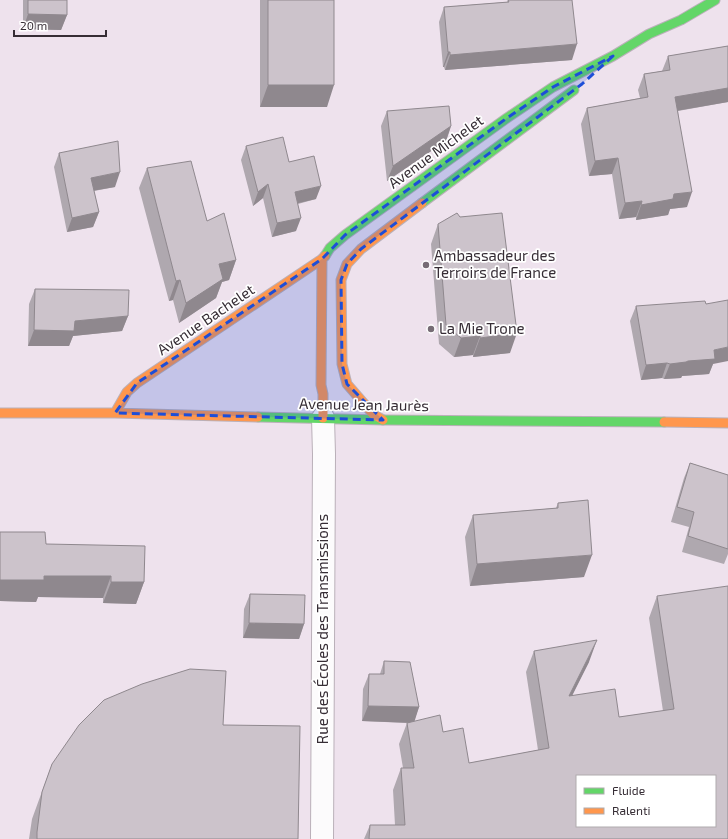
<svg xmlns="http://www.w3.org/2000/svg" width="728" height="839" font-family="'Exo 2',sans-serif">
  <rect width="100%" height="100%" fill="#eee2ed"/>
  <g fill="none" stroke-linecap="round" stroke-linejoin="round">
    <g stroke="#bab0b9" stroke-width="24">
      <path id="street" d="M322,839l2,-385 -1,-36"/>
    </g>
    <g stroke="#bab0b9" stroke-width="11">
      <path id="fast" d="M422,203l152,-113
        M325,256l5,-8 15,-13 162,-117 46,-31 60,-31 36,-22 32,-14 34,-20
        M258,417l125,3 281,2"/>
    </g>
    <g stroke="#bab0b9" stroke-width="11">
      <path id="slow" d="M0,413h115l143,4
        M115,413l12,-21 10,-9 185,-124
        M323,418v-24l-2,-9 1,-126 3,-3
        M383,420l-10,-6 -26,-30 -5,-20 -1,-84 6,-16 14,-15 61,-46
        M664,422l64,1"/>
    </g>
    <use href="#street" stroke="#fcfbfc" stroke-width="22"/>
    <use href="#fast" stroke="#63d668" stroke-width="9"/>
    <use href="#slow" stroke="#ff974d" stroke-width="9"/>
  </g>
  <path fill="#afa8af" d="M23,0h44v15l-6,15 -38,-1z
    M260,0h74l-7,107h-67z
    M508,0h64v60l-127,10 -1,-3h-1l-4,-45 5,-15 63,-5z
    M728,46v56l-50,9 9,96 -17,2 -2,6 -32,5v-3l-17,2 -7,-45 -23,2 -8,-52 6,-16 53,-10 -2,-8 6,-16 18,-3 6,-15z
    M387,111l64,15 -5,15 -59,40 -6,-55z
    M246,146l43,16 27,37 -18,5 -2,27 -24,6 -9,-39 -10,8 -12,-46z
    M59,153l56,34 -21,4 5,21 -6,15 -26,5 -13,-65z
    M147,168l60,53 29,39 -7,20 -7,2 -6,16 -37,25 -6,-23 -4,1 -30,-113z
    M438,224l72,129 -37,4v-2l-19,2 -15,-13 -8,-100z
    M35,289l93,27 -6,15 -49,5 -4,10h-41l1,-42z
    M636,306l77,58 -4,10 -27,2 -1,2 -17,1 -2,-1 -21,2 -11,-59z
    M690,463l38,12v79l-4,10 -42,-12 7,-25 -18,-5 13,-44z
    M558,503l26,74 -114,9 -5,-49 8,-22 83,-7z
    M0,532l46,12 98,38 -8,22 -33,-1v-5l-65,-1 -2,5 -36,-1z
    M250,594l54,30 -5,15 -56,-1 1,-29z
    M657,596l71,243h-364l6,-14h25l-2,-35 8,-22h2l-4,-24 8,-21 -45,-2 1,-32 6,-15h11l4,-13 35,46 -5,14 29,11 26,31 69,-13 -12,-78 8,-21 55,11 -17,33 47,22 44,-6 -14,-93z
    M223,725l75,114h-269l3,-20 20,-55z"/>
  <path fill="#8f888e" d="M28,14l39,1 -6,15 -38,-1z
    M577,44l-5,16 -127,10 5,-15z
    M448,52h2l-6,15h-1z
    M268,85h66l-7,22h-67z
    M728,88v14l-58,10 5,-15z
    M451,126l-5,15 -59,40 6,-15z
    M618,158l-6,16 -23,2 6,-15z
    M120,172l-5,15 -29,5 5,-14z
    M268,184l-5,14 -10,8 5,-14z
    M321,186l-5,13 -26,6 5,-13z
    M692,192l-5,15 -17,2 -2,6 -32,5 5,-15 33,-11z
    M642,201l-6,16 -17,2 6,-16z
    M99,212l-6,15 -26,5 5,-14z
    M301,218l-5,13 -24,6 5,-14z
    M236,260l-7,20 -7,2 -6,16 -37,25 7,-20 33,-39z
    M180,280l-7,20 -4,1 7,-20z
    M128,316l-6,15 -49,5 -4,10h-41l6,-16 41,-9z
    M517,333l-7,20 -37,4 7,-19z
    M480,336l-7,19 -19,2 7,-19z
    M728,347v14l-15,3 -4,10 -27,2 -1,2 -17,1 6,-15 18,-3 26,-11z
    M667,363l-5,15 -21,2 5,-15z
    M592,555l-8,22 -114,9 7,-22z
    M44,576h67l-8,22 -65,-1 -2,5 -36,-1v-21z
    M111,582h33l-8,22 -33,-1z
    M249,623l55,1 -5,15 -56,-1z
    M597,640l-8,22 -28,56 8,-22z
    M368,706l51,1 -5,16 -52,-2z"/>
  <path fill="#ccc3cb" stroke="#8f888e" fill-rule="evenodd" d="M28,0h39v15l-39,-1z
    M268,0h66v85h-66z
    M508,0h64l5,44 -127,11v-3h-2l-4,-45 65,-5z
    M728,46v42l-53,9 17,95 -18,2 -1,5 -32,6 1,-4 -17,2 -7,-45 -23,3 -8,-53 61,-11 -4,-23 26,-4 -2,-14z
    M449,106l2,20 -58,40 -6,-55z
    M283,137l6,25 25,-6 7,30 -26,6 6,26 -24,5 -9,-39 -10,8 -12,-46z
    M118,141l2,31 -29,6 8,34 -27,6 -13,-65z
    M191,161l16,60 17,-8 12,47 -17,4 4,15 -37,24 -6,-23 -4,1 -29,-113z
    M457,213l3,4 42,-4 15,120 -37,5v-2l-19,2 -15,-13 -8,-101z
    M35,289l94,1 -1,26 -53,5 -1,10 -40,-1z
    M728,300v47l-14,3 1,9 -27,2 -2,1 -16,2 -3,-1 -21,2 -10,-59 69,-5 1,3z
    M690,463l38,12v74l-40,-13 6,-24 -17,-5z
    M588,500l4,55 -115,9 -4,-49 85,-7v-5z
    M0,532h45l1,12 99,2 -1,36h-33v-6h-67v4h-44z
    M728,586v253h-359l1,-14h35l-4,-57h13l-7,-45 33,-8 3,17 20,-4 6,35 80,-15 -15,-97 63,-11 -28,56 46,-7 4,28 55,-8 -17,-113zM577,776h138v50h-138z
    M250,594l55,1 -1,29 -55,-1z
    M384,661l26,1 9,45 -51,-1 1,-32h15z
    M190,669l36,2 -3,54 77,1 -2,113h-261v-7l5,-40 10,-28 27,-39 25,-25 38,-16z"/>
  <path fill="#1d4ed8" fill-opacity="0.2" stroke="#1d4ed8" stroke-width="3" stroke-dasharray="8 5" stroke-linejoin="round" d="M613,56l-31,28 -221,165 -14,15 -6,16 1,84 5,20 36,36 -268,-7 22,-30 185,-124 23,-24 162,-117 46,-31z"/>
  <g fill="#766c75" stroke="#fff" stroke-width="1.5">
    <circle cx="426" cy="265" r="4"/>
    <circle cx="431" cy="329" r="4"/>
  </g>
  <g text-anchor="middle" stroke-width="3.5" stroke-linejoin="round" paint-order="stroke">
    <g font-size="15" fill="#362d35" stroke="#fff">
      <text transform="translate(436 152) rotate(-36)" y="5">Avenue Michelet</text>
      <text transform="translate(206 320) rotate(-34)" y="5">Avenue Bachelet</text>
      <text transform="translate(364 405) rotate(1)" y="5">Avenue Jean Jaurès</text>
      <text transform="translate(323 629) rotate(-90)" y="5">Rue des Écoles des Transmissions</text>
    </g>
    <g font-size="15" fill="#362d35" stroke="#fff" text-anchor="start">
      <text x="434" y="261">Ambassadeur des<tspan x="434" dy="17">Terroirs de France</tspan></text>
      <text x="439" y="334">La Mie Trone</text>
    </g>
  </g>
  <rect x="576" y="775" width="140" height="52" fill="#ffffff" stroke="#afabae"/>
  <rect x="584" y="788" width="20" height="6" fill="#63d668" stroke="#afabae"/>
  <text x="612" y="795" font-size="12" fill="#362d35">Fluide</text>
  <rect x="584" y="808" width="20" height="6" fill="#ff974d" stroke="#afabae"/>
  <text x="612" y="815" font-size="12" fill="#362d35">Ralenti</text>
  <path d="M14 30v6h92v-6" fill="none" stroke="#362d35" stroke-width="2"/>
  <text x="20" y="30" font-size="12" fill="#362d35" stroke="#ffffff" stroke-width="3" paint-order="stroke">20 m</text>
</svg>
